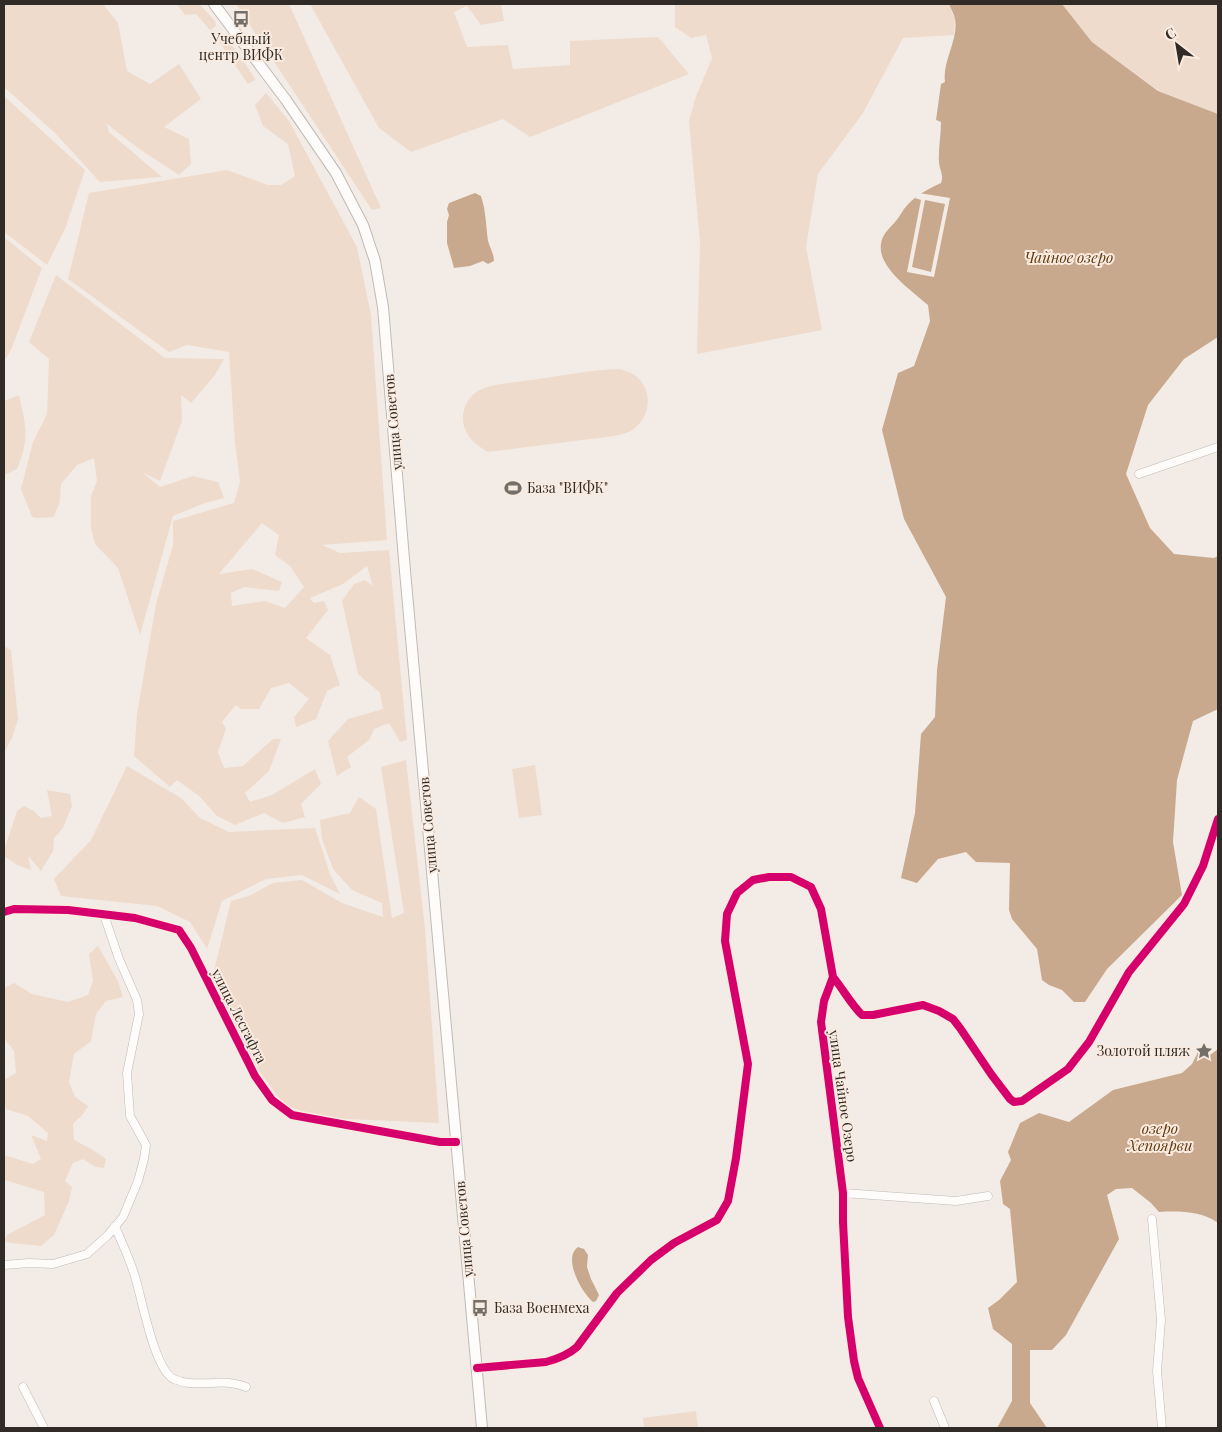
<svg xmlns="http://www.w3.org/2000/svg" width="1222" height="1432" font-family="'Playfair Display',serif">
  <rect width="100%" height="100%" fill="#f3ece6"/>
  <path fill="#eedbcc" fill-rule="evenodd" d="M4,4h99l15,19 9,48 23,13 29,-20 22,35 -37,28 25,12 2,25 -12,11 -41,-27 -31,-24 2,8 53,45 -62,5 -45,-49 -51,-46z
    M177,4h22l16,17 1,5 -6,4 -14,-16 -11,1z
    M236,4h53l92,204 -9,2z
    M310,4h191l3,17 -23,4 -14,-19 -13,6 13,35 41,-2 5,24 57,-4v-24l88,-4 31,37 -159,63 -27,-18 -92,33 -32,-24z
    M675,4h274l6,16 -1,15 -51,3 -40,75 -45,61 -12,73 16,83 -125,24 3,-111 -11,-122 6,-22 17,-41 -6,-23 -15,3 -16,-11z
    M1062,4h156v110l-59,-23 -67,-49z
    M224,34l29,41 2,5 -7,4 -28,-41 -1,-5z
    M266,93l23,28 68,126 14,68 16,225 -65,5 18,8 49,-3 18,190 -7,2 -11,-19 -15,6 -5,11 -22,17 4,10 -14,9 -9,-35 20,-22 35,-10 -3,-16 -22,-19 -16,-73 12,-17 11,-4 8,6 -6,-20 -24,18 -33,14 4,5 10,-2 4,9 -22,28 24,17 10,30 -13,6 -11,28 -20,8 -2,-10 15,-18 -20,-16 -18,5 -12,21h-18l-5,-4 -14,17 4,7 -8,23 6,16 19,-2 30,-27h8l-12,32 -24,22 5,9 22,-7 43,-26 6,15 -20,20 4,13 -22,6 -19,-10 -29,12 -18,-9 -18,-20 -22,-16 -7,7 -36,-31 3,-42 19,-110 17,-59v-24l61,-18 6,-21 -5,-39 -6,-91 -42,-7 -18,7 -101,-73 21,-86 138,-23 41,15h13l14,-9 -7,-32 -25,-18 -8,-21zM262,523l17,12 -4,20 15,11 14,21 -19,21 -20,-7 -33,5 -1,-13 13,-6 35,4 3,-9 -30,-13 -33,5z
    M4,96l81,74 -20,59 -18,36 -43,-33z
    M4,237l38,31 -31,82 -7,11z
    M56,275l109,83 59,1 -9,16 -24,28 -10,-8 1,26 -22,60 -18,-9 18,15 33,-11 25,6 6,16 -19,5 -32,13 -33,119 -22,-67 -23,-24 -4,-16v-32l6,-15 -3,-23 -17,7 -16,19 -1,17 -6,16 -18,1 -4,-1 -11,-28 12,-47 14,-28 2,-55 -20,-17z
    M619,369c4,1 8,2 12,4 21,11 22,39 5,54 -6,6 -14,7 -22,9l-126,16c-12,-7 -24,-16 -25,-32 -1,-11 5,-23 15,-29 15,-8 36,-8 53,-11 29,-4 59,-10 88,-11z
    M19,395c7,32 11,42 -2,74l-13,6v-74z
    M4,646l7,4 7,69 -6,19 -8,15z
    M406,760l19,168 14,195 -115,-5 -40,-13 -24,-33 -36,-62 -11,-35 18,-74 18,-5 24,-13 29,-3 40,23 41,14 -1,-14 -30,-13 -19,-21 -11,-30 -2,-19 30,-7 9,-16 17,12 16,109 12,-5 -23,-146z
    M535,765l7,50 -23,3 -7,-49z
    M127,766l54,32 19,20 29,14 86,-4 15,46 10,20 -38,-19 -36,4 -44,22 -15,48 -17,-27 -33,-16 -96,-10 -7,-17 37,-39z
    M47,790l23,4 2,12 -9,22 -9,10 -1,13 -12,20 -13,-15 3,14 -14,-5 -13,-9v-5l13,-40 7,-5 10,5 7,7 11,-2z
    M98,946l20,35 5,16 -17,4 -10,13 -5,27 -17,13 -5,28 6,15 13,9 -4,7 -11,11 1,16 19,10 13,9 -2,9 -8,-1 -13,-8 -10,4 -8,18 7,6 -3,14 -15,34 -13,11 -37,-4 3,-7 38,-20 -1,-23 -39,-12 -1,-25 29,9 8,-5 -10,-24 16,6 1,-8 -20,-17 -22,-7 -2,-8v-21l12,-7 -2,-22 -10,-13v-50l10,-5 18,11 36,8 20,-7 5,-14 -4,-27z
    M696,1411l2,17h-54l-1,-10z"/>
  <path fill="#c9a98e" d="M949,4h113l30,38 66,49 60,23v223l-34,22 -36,46 -22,69 24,54 24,26 40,4 4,-2v153l-25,12 -16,59 -4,62 9,53 -75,74 -22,33h-11l-12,-12 -13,-5 -7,-5 -5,-31 -25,-30 -3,-9 1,-47 -34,-1 -10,-10 -28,7 -21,24 -16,-5 14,-65 6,-79 14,-17 2,-47 9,-73 -42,-78 -22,-89 16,-57 16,-7 16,-45 -2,-16c-16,-14 -51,-38 -47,-61 1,-10 9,-16 14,-22 4,-4 6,-9 9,-13 10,-13 22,-19 37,-26 3,-8 -1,-12 -2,-20 -1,-13 2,-27 2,-41l-5,-2 5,-36 4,-2c-3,-21 14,-43 10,-63 -1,-5 -4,-10 -6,-15z
    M475,193l6,3c5,15 5,30 7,45 2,7 6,13 6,20l-6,3 -5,-3 -13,5 -16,2 -7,-25v-21l2,-7 -2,-6 2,-6z
    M1218,1049v174c-16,-12 -39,-12 -59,-11l-8,-9 -19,-15 -16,1 -9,6 12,44 -53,96 -14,15h-22v53l17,25h-50l15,-27v-57l-19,-15 -5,-21 11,-8 18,-18 -7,-73 -7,-5 -3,-23 11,-21 -3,-8 12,-29 19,-10 30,9 44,-32 69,-17 10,-9 6,-12 12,3z
    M578,1247l6,2 4,6 -1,12 4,12 8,16 -3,6 -3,1c-11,-9 -31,-44 -15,-55z"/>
  <path fill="#f3ece6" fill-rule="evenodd" d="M919,193l31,5 -16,79 -27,-5 14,-72 -6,-2zM925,200l20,4 -14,68 -19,-5z"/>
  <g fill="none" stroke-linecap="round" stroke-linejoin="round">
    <g stroke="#bfbab5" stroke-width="9">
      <path id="street" d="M1139,474l79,-27
        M4,912l10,-3 54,1 67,8 44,12 12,18 64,128 17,24 20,15 148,27h16
        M833,977c10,12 17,26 29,38h11l50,-10 16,6 14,8 7,9 31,46 19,25 4,3 8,-1 46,-32 21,-27 40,-70 55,-68 19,-38 15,-47
        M843,1193l113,8 32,-5
        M1152,1219l9,101 -4,51 5,57
        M115,1226c7,18 16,35 21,54 6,20 19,91 38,99 13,6 24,4 38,4 11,-1 23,0 34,4
        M4,1265l25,-2 24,1 34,-10 21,-19 15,-18 15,-36 6,-22 2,-14 -16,-29 -3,-43 12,-59 -2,-14 -18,-41 -15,-44
        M477,1368l69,-6c11,-3 22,-7 31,-15l40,-54 34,-33 23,-17 43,-23 11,-19 8,-43 12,-94 -23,-123 2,-27 10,-21 16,-13 16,-3h22l20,10 10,22 12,68 -9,24 -3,21 22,171v29l5,95 6,44 4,17 22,50
        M23,1387l21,41
        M934,1401l11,27"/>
    </g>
    <g stroke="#bfbab5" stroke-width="12">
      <path id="secondary" d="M214,4l72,96 50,73 27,52 12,36 8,46 22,264 77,857"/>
    </g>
    <use href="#street" stroke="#fdfcfb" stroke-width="8"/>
    <use href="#secondary" stroke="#fdfcfb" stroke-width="10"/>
    <g stroke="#f9ebe0" stroke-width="11">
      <path id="cycleway" d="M4,912l10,-3 54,1 67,8 44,12 12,18 64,128 17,24 20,15 148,27h16
        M833,977c10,12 17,26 29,38h11l50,-10 16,6 14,8 7,9 31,46 19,25 4,3 8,-1 46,-32 21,-27 40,-70 55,-68 19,-38 15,-47
        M477,1368l69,-6c11,-3 22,-7 31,-15l40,-54 34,-33 23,-17 43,-23 11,-19 8,-43 12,-94 -23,-123 2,-27 10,-21 16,-13 16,-3h22l20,10 10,22 12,68 -9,24 -3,21 22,171v29l5,95 6,44 4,17 22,50"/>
    </g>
    <use href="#cycleway" stroke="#d6006c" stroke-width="8"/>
  </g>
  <defs>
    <g id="bus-bare" transform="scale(1.35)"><path d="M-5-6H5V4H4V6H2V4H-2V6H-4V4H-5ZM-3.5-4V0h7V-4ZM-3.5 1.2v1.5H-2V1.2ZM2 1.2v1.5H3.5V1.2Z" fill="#756f6a" stroke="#f9ebe0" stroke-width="2.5" paint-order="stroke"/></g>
    <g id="stadium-bare" transform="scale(1.35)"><path d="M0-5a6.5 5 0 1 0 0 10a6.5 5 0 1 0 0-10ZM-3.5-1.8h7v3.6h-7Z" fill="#756f6a" stroke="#f9ebe0" stroke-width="2.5" paint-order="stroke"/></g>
    <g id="sight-bare" transform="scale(1.35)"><path d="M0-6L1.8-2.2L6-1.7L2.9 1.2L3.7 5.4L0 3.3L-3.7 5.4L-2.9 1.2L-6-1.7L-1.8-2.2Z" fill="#756f6a" stroke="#f9ebe0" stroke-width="2.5" paint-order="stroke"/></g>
  </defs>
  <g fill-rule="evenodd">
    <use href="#bus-bare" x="241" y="19"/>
    <use href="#stadium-bare" x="513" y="488"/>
    <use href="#sight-bare" x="1204" y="1051"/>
    <use href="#bus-bare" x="480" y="1308"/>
  </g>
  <g text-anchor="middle" stroke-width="4" stroke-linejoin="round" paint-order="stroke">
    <g font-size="14" fill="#312b27" stroke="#f9ebe0" text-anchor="start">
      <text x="241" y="44" text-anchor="middle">Учебный<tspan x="241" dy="16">центр ВИФК</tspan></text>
      <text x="527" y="493">База "ВИФК"</text>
      <text x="1190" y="1056" text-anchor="end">Золотой пляж</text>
      <text x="494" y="1313">База Военмеха</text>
    </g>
    <g font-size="14" fill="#312b27" stroke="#f9ebe0">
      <text transform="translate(393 422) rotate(-95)" y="5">улица Советов</text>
      <text transform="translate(428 825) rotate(-95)" y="5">улица Советов</text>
      <text transform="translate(239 1016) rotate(63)" y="5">улица Лесгафта</text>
      <text transform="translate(843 1096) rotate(82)" y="5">улица Чайное Озеро</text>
      <text transform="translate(464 1229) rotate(-95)" y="5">улица Советов</text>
    </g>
    <g font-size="15" font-style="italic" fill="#62370c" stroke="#f9ebe0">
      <text x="1069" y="263">Чайное озеро</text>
      <text x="1160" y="1134">озеро<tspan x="1160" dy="17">Хепоярви</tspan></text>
    </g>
  </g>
  <rect width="1222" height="1432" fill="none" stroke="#312b27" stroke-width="10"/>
  <g transform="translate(1177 45) rotate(329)" stroke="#f9ebe0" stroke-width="4" paint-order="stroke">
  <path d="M0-4L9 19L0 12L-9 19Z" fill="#312b27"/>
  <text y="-8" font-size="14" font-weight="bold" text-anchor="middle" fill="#312b27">С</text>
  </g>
</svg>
